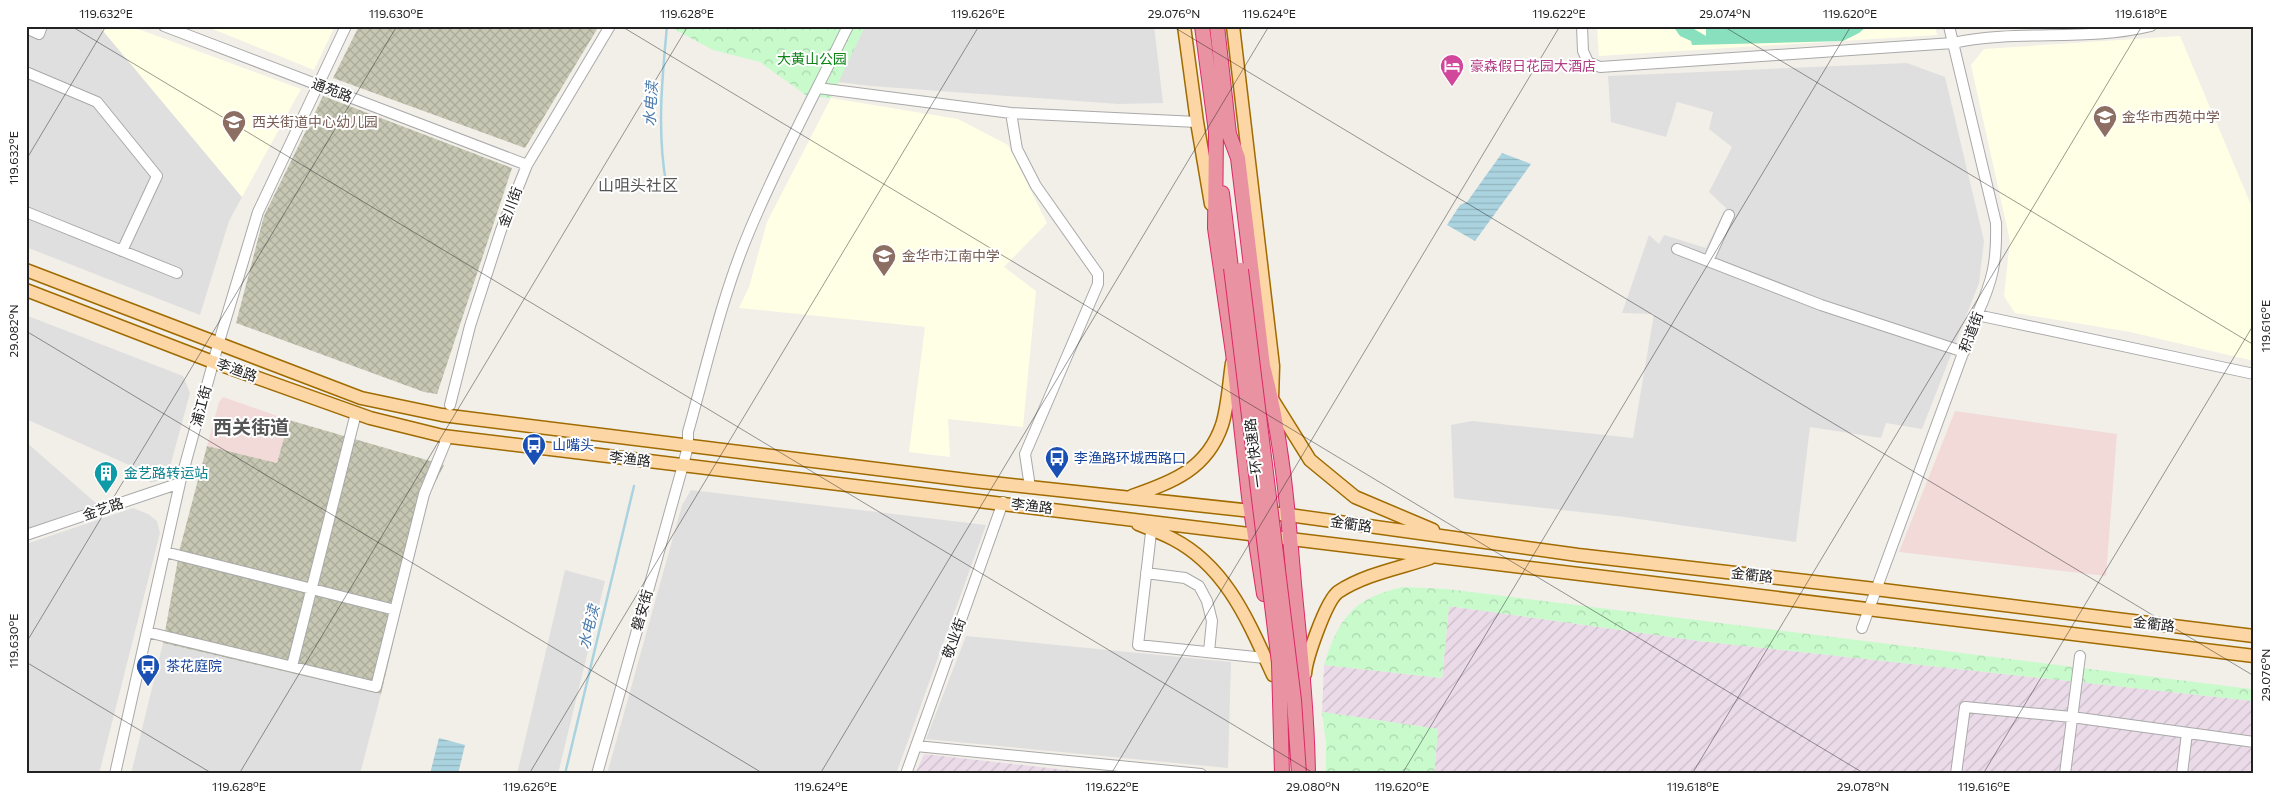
<svg xmlns="http://www.w3.org/2000/svg" width="2280" height="800" font-family="Commissioner,'Noto Sans SC',sans-serif">
  <defs>
    <pattern id="industrial-furrows" width="10" height="10" patternUnits="userSpaceOnUse" patternTransform="scale(1.25)"><rect width="10" height="10" fill="#ebdbe8"/><path d="M-1 1l2-2M0 10L10 0M9 11l2-2" fill="none" stroke="#c9bcc7"/></pattern>
    <pattern id="construction-cross-hatch" width="8" height="8" patternUnits="userSpaceOnUse" patternTransform="scale(1.25)"><rect width="8" height="8" fill="#c7c7b4"/><path d="M0 0l8 8M0 8l8-8" fill="none" stroke="#abab9a"/></pattern>
    <pattern id="park-crowns" width="20" height="18" patternUnits="userSpaceOnUse" patternTransform="scale(1.25)"><rect width="20" height="18" fill="#c8facc"/><path d="M2 6a3 3 0 1 1 6 0M12 15a3 3 0 1 1 6 0" fill="none" stroke="#acd6af"/></pattern>
    <pattern id="water-rules" width="6" height="5" patternUnits="userSpaceOnUse" patternTransform="scale(1.25)"><rect width="6" height="5" fill="#aad3df"/><path d="M0 2.5h6" fill="none" stroke="#92b5bf"/></pattern>
  </defs>
  <rect width="100%" height="100%" fill="#f2efe9"/>
  <path fill="#e0dfdf" d="M26,26h73l143,171 -13,24 -29,94 -174,-68z
    M865,26h289l9,77 -44,1 -248,-18 -33,-4z
    M1907,63l38,14 39,164 -5,42 -57,146 -36,-6 -5,15 -71,-11 -14,115 -171,-25 -171,-19 -3,-73 21,-4 161,17 21,-124 -32,-1 27,-78 10,9 5,-9 42,13 20,-40 -17,-16 23,-45 -23,-18 4,-17 -36,-10 -11,35 -55,-15 -3,-46z
    M28,316l155,60 7,17 -23,85 -16,5 -13,-14 -112,-50v-98z
    M26,442l71,62 -71,25z
    M691,490l295,35 -90,249h-289l75,-269z
    M133,508l15,6 9,7 3,12 -61,241h-73v-230z
    M565,570l40,11 -47,193h-41z
    M966,636l265,26 -3,106 -302,-29z
    M163,643l218,51 -21,80h-229z"/>
  <path fill="#f2dad9" d="M223,397l66,23 -12,43 -70,-17 12,-44z
    M1955,411l162,23 -11,142 -207,-24z"/>
  <path fill="url(#industrial-furrows)" d="M1449,606l250,35 555,60v73h-820l4,-45 -116,-17 2,-47 118,13z
    M924,754l151,17v3h-160z"/>
  <path fill="#ffffe5" d="M99,26h31l171,63 -59,108z
    M205,26h130l-21,44z
    M1597,26h338l2,9 -338,21z
    M2180,36l74,176v149l-124,-29 -115,-19 -11,-17 6,-55 -39,-176 13,-16z
    M831,98l127,21 50,26 39,78 -43,44 32,24 -13,136 -75,-8 2,38 -41,-5 16,-125 -186,-19 10,-21 18,-65z"/>
  <path fill="url(#construction-cross-hatch)" d="M359,26h240l-74,122 -192,-70z
    M323,96l189,72 -75,226 -13,-2 -188,-69 28,-107z
    M289,420l155,45 -17,34 -46,195 -218,-51 17,-95 27,-102 70,17z"/>
  <path fill="url(#park-crowns)" d="M668,26h197l-34,72 -24,-2 -47,-34 -47,-12z
    M1403,587l44,2 804,100h3v12l-555,-60 -250,-35 -7,72 -118,-13c15,-47 29,-67 79,-78z
    M1322,712l116,17 -4,45h-108v-31z"/>
  <path fill="#88e0be" d="M1673,26h16l17,10v-10h161l-8,7 -16,8 -151,4 -1,-4 -11,-5z"/>
  <path fill="url(#water-rules)" d="M1502,153l29,11 -56,77 -28,-16 13,-20 7,-3z
    M439,738l26,7 -7,29h-28z"/>
  <g fill="none" stroke-linecap="round" stroke-linejoin="round">
    <path stroke="#aad3df" stroke-width="2.5" d="M666,183c-9,-52 -4,-104 1,-157
      M565,774l69,-288"/>
    <g stroke="#a9a9a9" stroke-width="12">
      <path id="minor" d="M164,26l363,139
        M1582,26l1,25 5,11 12,5 353,-24c65,-14 133,-1 198,-17
        M26,28l13,6 3,-8
        M26,72l71,30 60,74 -35,75
        M818,88l193,25 186,9
        M1011,113l6,36 19,37 62,88v10l-73,170 5,33
        M26,212l151,61
        M1677,249l144,56 143,47
        M1708,261l21,-46
        M1977,315l277,59
        M450,405l20,-79 31,-96 26,-65 83,-139
        M1152,524l-14,121 127,13
        M26,535l154,-52
        M165,552l230,58
        M1146,573l39,5 14,8 8,15 5,20 -3,31
        M1862,628l115,-313c16,-35 20,-54 19,-92l-47,-197
        M147,632l229,55 48,-193 24,-58
        M292,666l64,-253
        M916,746l285,28
        M115,774l65,-291 38,-138 40,-133 88,-186
        M597,774l86,-309 5,-19v-14c19,-67 34,-136 61,-200 29,-70 66,-138 99,-206
        M906,774l97,-272
        M1956,774l9,-67 107,10 182,25
        M2065,774l15,-118
        M2182,774l5,-41"/>
    </g>
    <g stroke="#a06b00" stroke-width="15">
      <path id="major" d="M1184,26l13,96 14,82
        M1233,26l40,340 -1,33 38,61 45,37 78,33
        M26,270l335,128 81,17 532,66 315,34 289,40 297,34 379,47
        M26,290l187,72 157,56 73,18 1811,220
        M1132,496c41,-14 75,-27 90,-71 6,-19 7,-42 10,-62
        M1138,524c12,5 24,9 35,15 54,28 76,84 100,136
        M1305,674c1,-15 21,-73 33,-82 27,-18 62,-24 92,-34"/>
    </g>
    <g stroke="#dc2a67" stroke-width="16">
      <path id="highway" d="M1202,26l14,106 -1,96 18,125 16,144 15,97
        M1217,26l12,108 9,24 25,208c19,71 25,145 31,218 6,63 13,126 14,190
        M1222,193l9,75"/>
    </g>
    <use href="#minor" stroke="#fff" stroke-width="10"/>
    <use href="#major" stroke="#fcd6a4" stroke-width="12"/>
    <use href="#highway" stroke="#e892a2" stroke-width="14"/>
    <g stroke="#dc2a67" stroke-width="16" stroke-linecap="butt">
      <path id="highway-bridge" d="M1231,268l48,395 3,111
        M1241,270l53,430 5,74"/>
    </g>
    <use href="#highway-bridge" stroke="#e892a2" stroke-width="14"/>
  </g>
  <path fill="none" stroke="#222" stroke-width="1" stroke-opacity="0.45" d="M71,26l1244,748M621,26l1244,748M1172,26l1082,650M1723,26l531,319M26,160l80,-134M26,331l738,443M26,643l371,-617M26,662l187,112M239,774l449,-748M529,774l450,-748M820,774l449,-748M1111,774l449,-748M1402,774l449,-748M1692,774l450,-748M1983,774l271,-450"/>
  <defs>
    <g id="hotel-pin" transform="scale(1.25)"><path d="M0 17L-7.5 6A9.5 9.5 0 1 1 7.5 6Z" fill="#d1479c" stroke="#fff"/><path d="M-6-4.5h1.5V1H6V5H4.5V3h-9V5H-6ZM-4 0a1.8 1.8 0 1 1 3.6 0ZM.5 0V-2.5h3Q6-2.5 6 0Z" fill="#fff"/></g>
    <g id="school-pin" transform="scale(1.25)"><path d="M0 17L-7.5 6A9.5 9.5 0 1 1 7.5 6Z" fill="#8d6e63" stroke="#fff"/><path d="M0-5L7-2L0 1L-7-2ZM-4 1L0 2.5L4 1V4Q0 6-4 4Z" fill="#fff"/></g>
    <g id="bus-pin" transform="scale(1.25)"><path d="M0 17L-7.5 6A9.5 9.5 0 1 1 7.5 6Z" fill="#1a4fb4" stroke="#fff"/><path d="M-5-6H5V4H4V6H2V4H-2V6H-4V4H-5ZM-3.5-4V0h7V-4ZM-3.5 1.2v1.5H-2V1.2ZM2 1.2v1.5H3.5V1.2Z" fill="#fff"/></g>
    <g id="building-pin" transform="scale(1.25)"><path d="M0 17L-7.5 6A9.5 9.5 0 1 1 7.5 6Z" fill="#0f9aa8" stroke="#fff"/><path d="M-4-6H4V6H1V3H-1V6H-4ZM-2.5-4.3h1.7v1.8h-1.7ZM.8-4.3h1.7v1.8H.8ZM-2.5-1h1.7V.8h-1.7ZM.8-1h1.7V.8H.8Z" fill="#fff"/></g>
  </defs>
  <g fill-rule="evenodd">
    <use href="#hotel-pin" x="1452" y="66"/>
    <use href="#school-pin" x="2105" y="117"/>
    <use href="#school-pin" x="234" y="122"/>
    <use href="#school-pin" x="884" y="256"/>
    <use href="#bus-pin" x="534" y="445"/>
    <use href="#bus-pin" x="1057" y="458"/>
    <use href="#building-pin" x="106" y="473"/>
    <use href="#bus-pin" x="148" y="666"/>
  </g>
  <g text-anchor="middle" stroke-width="4" stroke-linejoin="round" paint-order="stroke">
    <g font-size="14" fill="#0c8416" stroke="#fff">
      <text x="812" y="64">大黄山公园</text>
    </g>
    <g font-size="14" fill="#b23c85" stroke="#fff" text-anchor="start">
      <text x="1470" y="71">豪森假日花园大酒店</text>
    </g>
    <g font-size="14" fill="#222" stroke="#fff">
      <text transform="translate(332 90) rotate(21)" y="5">通苑路</text>
      <text transform="translate(510 207) rotate(-69)" y="5">金川街</text>
      <text transform="translate(1971 332) rotate(-69)" y="5">积道街</text>
      <text transform="translate(237 370) rotate(20)" y="5">李渔路</text>
      <text transform="translate(201 406) rotate(-75)" y="5">浦江街</text>
      <text transform="translate(1254 453) rotate(-97)" y="5">一环快速路</text>
      <text transform="translate(630 459) rotate(7)" y="5">李渔路</text>
      <text transform="translate(1032 506) rotate(7)" y="5">李渔路</text>
      <text transform="translate(103 509) rotate(-19)" y="5">金艺路</text>
      <text transform="translate(1351 524) rotate(8)" y="5">金衢路</text>
      <text transform="translate(1752 575) rotate(6)" y="5">金衢路</text>
      <text transform="translate(642 610) rotate(-74)" y="5">磐安街</text>
      <text transform="translate(2154 624) rotate(7)" y="5">金衢路</text>
      <text transform="translate(954 638) rotate(-70)" y="5">敬业街</text>
    </g>
    <g font-size="14" fill="#785e54" stroke="#fff" text-anchor="start">
      <text x="2122" y="122">金华市西苑中学</text>
      <text x="252" y="127">西关街道中心幼儿园</text>
      <text x="902" y="261">金华市江南中学</text>
    </g>
    <g font-size="14" fill="#164399" stroke="#fff" text-anchor="start">
      <text x="552" y="450">山嘴头</text>
      <text x="1074" y="463">李渔路环城西路口</text>
      <text x="166" y="671">茶花庭院</text>
    </g>
    <g font-size="14" fill="#0d838f" stroke="#fff" text-anchor="start">
      <text x="124" y="478">金艺路转运站</text>
    </g>
    <g font-size="15" font-style="italic" fill="#4a7aab" stroke="#fff">
      <text transform="translate(651 104) rotate(-87)" y="5">水电渎</text>
      <text transform="translate(589 627) rotate(-76)" y="5">水电渎</text>
    </g>
    <g font-size="16" fill="#555" stroke="#fff">
      <text x="638" y="191">山咀头社区</text>
    </g>
    <g font-size="19" font-weight="bold" fill="#555" stroke="#fff">
      <text x="251" y="434">西关街道</text>
    </g>
  </g>
  <rect width="2280" height="800" fill="none" stroke="#ffffff" stroke-width="55"/>
  <rect x="28" y="28" width="2224" height="744" fill="none" stroke="#222" stroke-width="2"/>
  <g font-size="12" text-anchor="middle" fill="#222">
    <text x="106" y="18">119.632°E</text>
    <text x="396" y="18">119.630°E</text>
    <text x="687" y="18">119.628°E</text>
    <text x="978" y="18">119.626°E</text>
    <text x="1174" y="18">29.076°N</text>
    <text x="1269" y="18">119.624°E</text>
    <text x="1559" y="18">119.622°E</text>
    <text x="1725" y="18">29.074°N</text>
    <text x="1850" y="18">119.620°E</text>
    <text x="2141" y="18">119.618°E</text>
    <text transform="translate(14 158) rotate(-90)" y="4">119.632°E</text>
    <text transform="translate(2266 326) rotate(-90)" y="4">119.616°E</text>
    <text transform="translate(14 331) rotate(-90)" y="4">29.082°N</text>
    <text transform="translate(14 641) rotate(-90)" y="4">119.630°E</text>
    <text transform="translate(2266 675) rotate(-90)" y="4">29.076°N</text>
    <text x="239" y="791">119.628°E</text>
    <text x="530" y="791">119.626°E</text>
    <text x="821" y="791">119.624°E</text>
    <text x="1112" y="791">119.622°E</text>
    <text x="1313" y="791">29.080°N</text>
    <text x="1402" y="791">119.620°E</text>
    <text x="1693" y="791">119.618°E</text>
    <text x="1863" y="791">29.078°N</text>
    <text x="1984" y="791">119.616°E</text>
  </g>
</svg>
